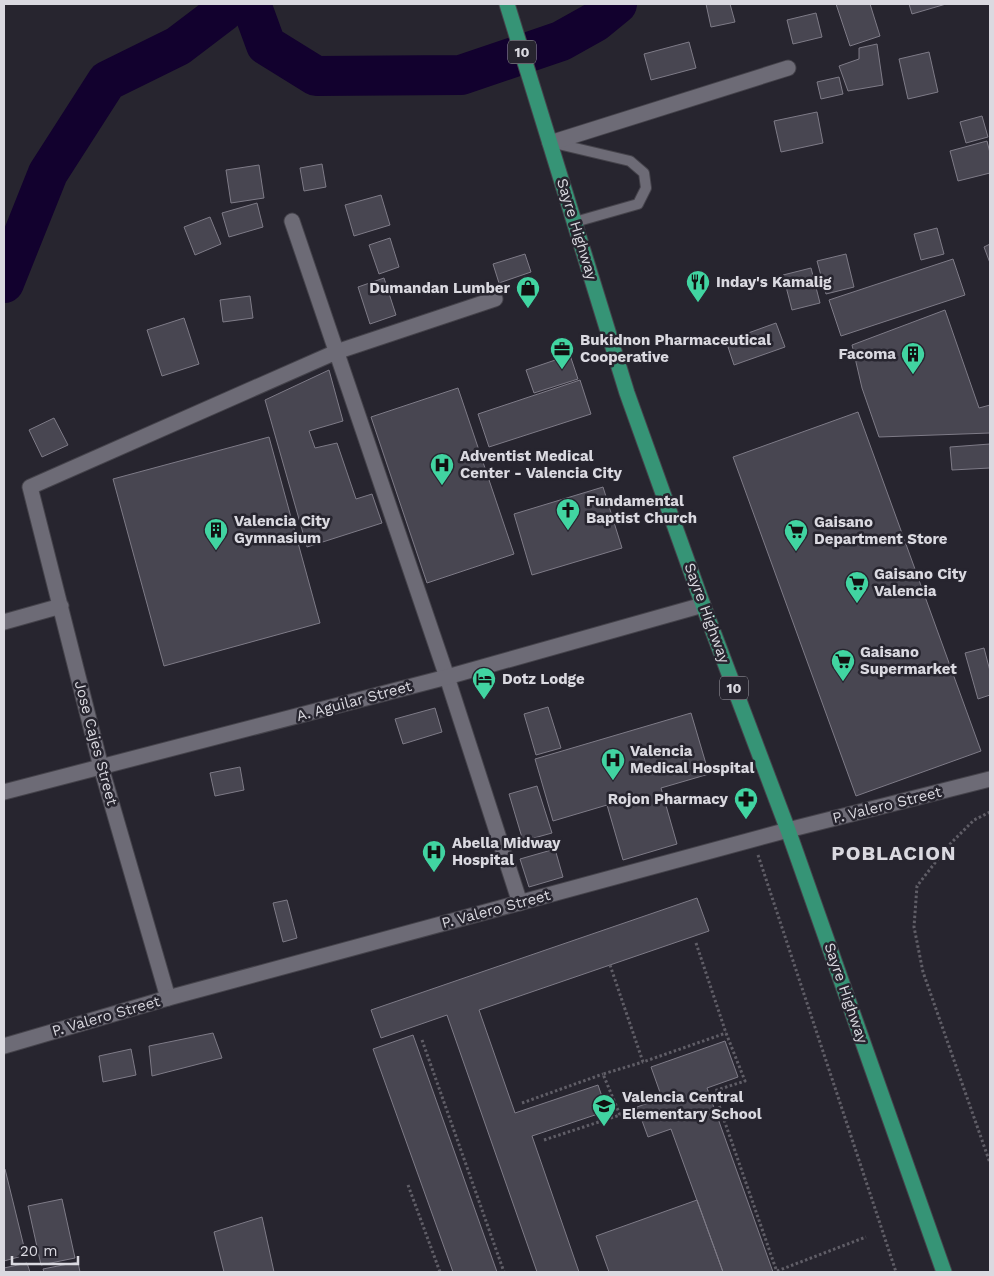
<svg xmlns="http://www.w3.org/2000/svg" width="994" height="1276" font-family="'Work Sans',sans-serif">
  <rect width="100%" height="100%" fill="#27252f"/>
  <g fill="none" stroke-linecap="round" stroke-linejoin="round">
    <path stroke="#12012e" stroke-width="40" d="M251,4l15,41 50,31 145,-1 100,-34 34,-19 22,-18
      M4,283l44,-110 59,-92 71,-35 46,-35 3,-7"/>
  </g>
  <path fill="#484651" stroke="#7e7b87" d="M706,4h24l5,18 -24,5z
    M836,4h34l10,32 -30,10z
    M909,4h37l-34,10z
    M816,13l6,24 -29,7 -6,-24z
    M689,42l7,26 -45,12 -7,-26z
    M877,44l6,41 -35,6 -9,-25 20,-7v-11z
    M929,52l9,40 -30,7 -9,-40z
    M839,77l4,17 -22,5 -4,-17z
    M817,112l6,31 -42,9 -7,-31z
    M982,116l6,21 -22,6 -6,-21z
    M987,141l3,12v20l-32,8 -8,-30z
    M322,164l4,23 -22,4 -4,-23z
    M259,165l5,33 -33,5 -5,-33z
    M381,195l9,30 -36,11 -9,-31z
    M257,203l6,24 -34,10 -7,-24z
    M210,217l11,27 -26,11 -11,-28z
    M937,228l7,26 -23,6 -7,-26z
    M390,238l9,29 -20,7 -10,-29z
    M990,244v19l-6,-16z
    M525,254l6,18 -32,11 -6,-19z
    M846,254l8,33 -28,7 -9,-33z
    M953,259l12,36 -124,41 -12,-36z
    M811,268l9,35 -28,7 -9,-35z
    M384,278l12,37 -26,9 -12,-37z
    M250,296l3,22 -30,4 -3,-22z
    M945,310l34,98 11,-3v28l-111,4 -17,-49 -10,-43z
    M184,318l15,46 -37,12 -15,-46z
    M776,323l9,24 -51,18 -8,-24z
    M570,355l8,24 -44,14 -8,-23z
    M329,370l14,51 -34,10 6,17 22,-5 19,56 16,-5 10,29 -75,24 -42,-147z
    M580,380l11,34 -102,33 -11,-33z
    M458,388l56,166 -87,29 -56,-166z
    M858,412l123,339 -125,45 -123,-339z
    M54,418l14,27 -26,12 -13,-27z
    M269,437l51,186 -156,43 -51,-187z
    M990,444v24l-38,2 -2,-23z
    M603,487l19,61 -90,27 -18,-61z
    M984,648l6,23v24l-12,4 -13,-46z
    M548,707l13,41 -25,7 -12,-41z
    M435,708l7,24 -39,12 -8,-25z
    M691,713l18,61 -48,14 16,56 -54,16 -16,-55 -54,16 -18,-62z
    M240,767l4,23 -29,6 -5,-23z
    M537,786l15,47 -29,8 -14,-47z
    M555,849l8,28 -34,10 -9,-28z
    M697,898l12,33 -230,79 36,103 83,-28 9,26 -75,25 47,136h-42l-90,-257 -66,23 -10,-28z
    M287,900l10,38 -14,4 -10,-39z
    M213,1033l9,25 -70,18 -3,-30z
    M413,1035l84,237h-44l-80,-223z
    M725,1041l13,36 -31,11 66,184h-50l-52,-143 -23,8 -11,-30 25,-9 -11,-31z
    M131,1049l5,26 -33,7 -4,-26z
    M5,1169l21,86 -22,6v-91z
    M62,1199l13,59 -34,7 -13,-59z
    M697,1200l26,72h-114l-13,-36z
    M262,1217l12,55h-50l-10,-40z
    M78,1262l2,10h-36l-1,-3z
    M27,1263l3,9h-25l-1,-4z"/>
  <g fill="none" stroke-linecap="round" stroke-linejoin="round">
    <g stroke="#45434b" stroke-width="12">
      <path id="service" d="M554,143l76,18 14,12 2,15 -8,16 -63,18"/>
    </g>
    <g stroke="#45434b" stroke-width="17">
      <path id="minor" d="M550,143l238,-75
        M292,221l155,456 73,226
        M4,622l57,-16
        M168,998l-67,-231 -71,-280 306,-135 159,-53"/>
    </g>
    <g stroke="#45434b" stroke-width="17">
      <path id="tertiary" d="M4,792l443,-115 256,-72
        M4,1046l164,-48 620,-168 202,-51"/>
    </g>
    <g stroke="#45434b" stroke-width="17">
      <path id="trunk" d="M507,4l120,389 76,212 85,225 156,442"/>
    </g>
    <path stroke="#605e67" stroke-width="3" stroke-dasharray="2.5 2.5" stroke-linecap="butt" d="M990,812l-16,8 -26,26 -31,40 -3,41 9,45 67,191
      M758,855l138,417
      M696,943l30,90 19,48 -31,10 63,181
      M610,965l33,97 83,-29
      M422,1040l82,232
      M522,1103l81,-29
      M544,1140l76,-25 -17,-41 40,-12
      M408,1185l32,87
      M777,1271l89,-34"/>
    <use href="#service" stroke="#6d6b76" stroke-width="10"/>
    <use href="#minor" stroke="#6d6b76" stroke-width="15"/>
    <use href="#tertiary" stroke="#6d6b76" stroke-width="15"/>
    <use href="#trunk" stroke="#369476" stroke-width="15"/>
  </g>
  <defs>
    <g id="restaurant-pin" transform="scale(1.25)"><path d="M0 17L-7.5 6A9.5 9.5 0 1 1 7.5 6Z" fill="#41d4a1" stroke="#27252f"/><path d="M-5-6h1v4h1v-4h1v4h1v-4h1v5L-1.5 .5V6h-2V.5L-5-1ZM5-6V6H3V1.5H1.5Q1.5-4 5-6Z" fill="#111"/></g>
    <g id="shop-pin" transform="scale(1.25)"><path d="M0 17L-7.5 6A9.5 9.5 0 1 1 7.5 6Z" fill="#41d4a1" stroke="#27252f"/><path d="M-5-2.5h2.3a2.7 3.5 0 0 1 5.4 0H5L5.5 6h-11ZM-1.5-2.5h3a1.5 2.3 0 0 0-3 0Z" fill="#111"/></g>
    <g id="office-pin" transform="scale(1.25)"><path d="M0 17L-7.5 6A9.5 9.5 0 1 1 7.5 6Z" fill="#41d4a1" stroke="#27252f"/><path d="M-6-3h4V-5.5h4V-3h4V5H-6ZM-1-4.5V-3h2v-1.5ZM-6 0V1H6V0Z" fill="#111"/></g>
    <g id="building-pin" transform="scale(1.25)"><path d="M0 17L-7.5 6A9.5 9.5 0 1 1 7.5 6Z" fill="#41d4a1" stroke="#27252f"/><path d="M-4-6H4V6H1V3H-1V6H-4ZM-2.5-4.3h1.7v1.8h-1.7ZM.8-4.3h1.7v1.8H.8ZM-2.5-1h1.7V.8h-1.7ZM.8-1h1.7V.8H.8Z" fill="#111"/></g>
    <g id="hospital-pin" transform="scale(1.25)"><path d="M0 17L-7.5 6A9.5 9.5 0 1 1 7.5 6Z" fill="#41d4a1" stroke="#27252f"/><path d="M-5-5h3v3.5h4V-5h3V5h-3V1.5h-4V5h-3Z" fill="#111"/></g>
    <g id="church-pin" transform="scale(1.25)"><path d="M0 17L-7.5 6A9.5 9.5 0 1 1 7.5 6Z" fill="#41d4a1" stroke="#27252f"/><path d="M-1.2-6h2.4v3.5h3.3v2.4h-3.3V6h-2.4V-.1h-3.3v-2.4h3.3Z" fill="#111"/></g>
    <g id="supermarket-pin" transform="scale(1.25)"><path d="M0 17L-7.5 6A9.5 9.5 0 1 1 7.5 6Z" fill="#41d4a1" stroke="#27252f"/><path d="M-6-5.5h2.5l.6 2H6L4.5 2H-2.5L-4.4-4H-6ZM-1.5 3.2a1.3 1.3 0 1 0 .1 0ZM3 3.2a1.3 1.3 0 1 0 .1 0Z" fill="#111"/></g>
    <g id="hotel-pin" transform="scale(1.25)"><path d="M0 17L-7.5 6A9.5 9.5 0 1 1 7.5 6Z" fill="#41d4a1" stroke="#27252f"/><path d="M-6-4.5h1.5V1H6V5H4.5V3h-9V5H-6ZM-4 0a1.8 1.8 0 1 1 3.6 0ZM.5 0V-2.5h3Q6-2.5 6 0Z" fill="#111"/></g>
    <g id="pharmacy-pin" transform="scale(1.25)"><path d="M0 17L-7.5 6A9.5 9.5 0 1 1 7.5 6Z" fill="#41d4a1" stroke="#27252f"/><path d="M-2-6h4v4h4v4h-4v4h-4v-4h-4v-4h4Z" fill="#111"/></g>
    <g id="school-pin" transform="scale(1.25)"><path d="M0 17L-7.5 6A9.5 9.5 0 1 1 7.5 6Z" fill="#41d4a1" stroke="#27252f"/><path d="M0-5L7-2L0 1L-7-2ZM-4 1L0 2.5L4 1V4Q0 6-4 4Z" fill="#111"/></g>
  </defs>
  <g fill-rule="evenodd">
    <use href="#restaurant-pin" x="698" y="282"/>
    <use href="#shop-pin" x="528" y="288"/>
    <use href="#office-pin" x="562" y="349"/>
    <use href="#building-pin" x="913" y="354"/>
    <use href="#hospital-pin" x="442" y="465"/>
    <use href="#church-pin" x="568" y="510"/>
    <use href="#building-pin" x="216" y="530"/>
    <use href="#supermarket-pin" x="796" y="531"/>
    <use href="#supermarket-pin" x="857" y="583"/>
    <use href="#supermarket-pin" x="843" y="661"/>
    <use href="#hotel-pin" x="484" y="679"/>
    <use href="#hospital-pin" x="613" y="760"/>
    <use href="#pharmacy-pin" x="746" y="799"/>
    <use href="#hospital-pin" x="434" y="852"/>
    <use href="#school-pin" x="604" y="1106"/>
  </g>
  <g text-anchor="middle" stroke-width="5" stroke-linejoin="round" paint-order="stroke">
    <g fill="#27252f" stroke="#a4a3ab" stroke-width="1">
      <rect x="508" y="40.5" width="28" height="23" rx="4"/>
      <rect x="720" y="676.5" width="28" height="23" rx="4"/>
    </g>
    <g font-size="14" font-weight="bold" fill="#dad9e0">
      <text x="522" y="57">10</text>
      <text x="734" y="693">10</text>
    </g>
    <g font-size="15" fill="#dad9e0" stroke="#27252f">
      <text transform="translate(577 229) rotate(73)" y="5">Sayre Highway</text>
      <text transform="translate(707 613) rotate(70)" y="5">Sayre Highway</text>
      <text transform="translate(354 701) rotate(-15)" y="5">A. Aguilar Street</text>
      <text transform="translate(96 743) rotate(75)" y="5">Jose Cajes Street</text>
      <text transform="translate(887 805) rotate(-14)" y="5">P. Valero Street</text>
      <text transform="translate(496 909) rotate(-15)" y="5">P. Valero Street</text>
      <text transform="translate(846 993) rotate(71)" y="5">Sayre Highway</text>
      <text transform="translate(106 1016) rotate(-16)" y="5">P. Valero Street</text>
    </g>
    <g font-size="15" font-weight="bold" fill="#dad9e0" stroke="#27252f" text-anchor="start">
      <text x="716" y="287">Inday's Kamalig</text>
      <text x="510" y="293" text-anchor="end">Dumandan Lumber</text>
      <text x="580" y="345">Bukidnon Pharmaceutical<tspan x="580" dy="17">Cooperative</tspan></text>
      <text x="896" y="359" text-anchor="end">Facoma</text>
      <text x="460" y="461">Adventist Medical<tspan x="460" dy="17">Center - Valencia City</tspan></text>
      <text x="586" y="506">Fundamental<tspan x="586" dy="17">Baptist Church</tspan></text>
      <text x="234" y="526">Valencia City<tspan x="234" dy="17">Gymnasium</tspan></text>
      <text x="814" y="527">Gaisano<tspan x="814" dy="17">Department Store</tspan></text>
      <text x="874" y="579">Gaisano City<tspan x="874" dy="17">Valencia</tspan></text>
      <text x="860" y="657">Gaisano<tspan x="860" dy="17">Supermarket</tspan></text>
      <text x="502" y="684">Dotz Lodge</text>
      <text x="630" y="756">Valencia<tspan x="630" dy="17">Medical Hospital</tspan></text>
      <text x="728" y="804" text-anchor="end">Rojon Pharmacy</text>
      <text x="452" y="848">Abella Midway<tspan x="452" dy="17">Hospital</tspan></text>
      <text x="622" y="1102">Valencia Central<tspan x="622" dy="17">Elementary School</tspan></text>
    </g>
    <g font-size="20" font-weight="bold" letter-spacing="1" fill="#dad9e0" stroke="#27252f">
      <text x="894" y="860">POBLACION</text>
    </g>
  </g>
  <rect width="994" height="1276" fill="none" stroke="#dad9e0" stroke-width="10"/>
  <path d="M12 1256v8h66v-8" fill="none" stroke="#dad9e0" stroke-width="2.5"/>
  <text x="20" y="1256" font-size="15" fill="#dad9e0" stroke="#27252f" stroke-width="4" paint-order="stroke">20 m</text>
</svg>
